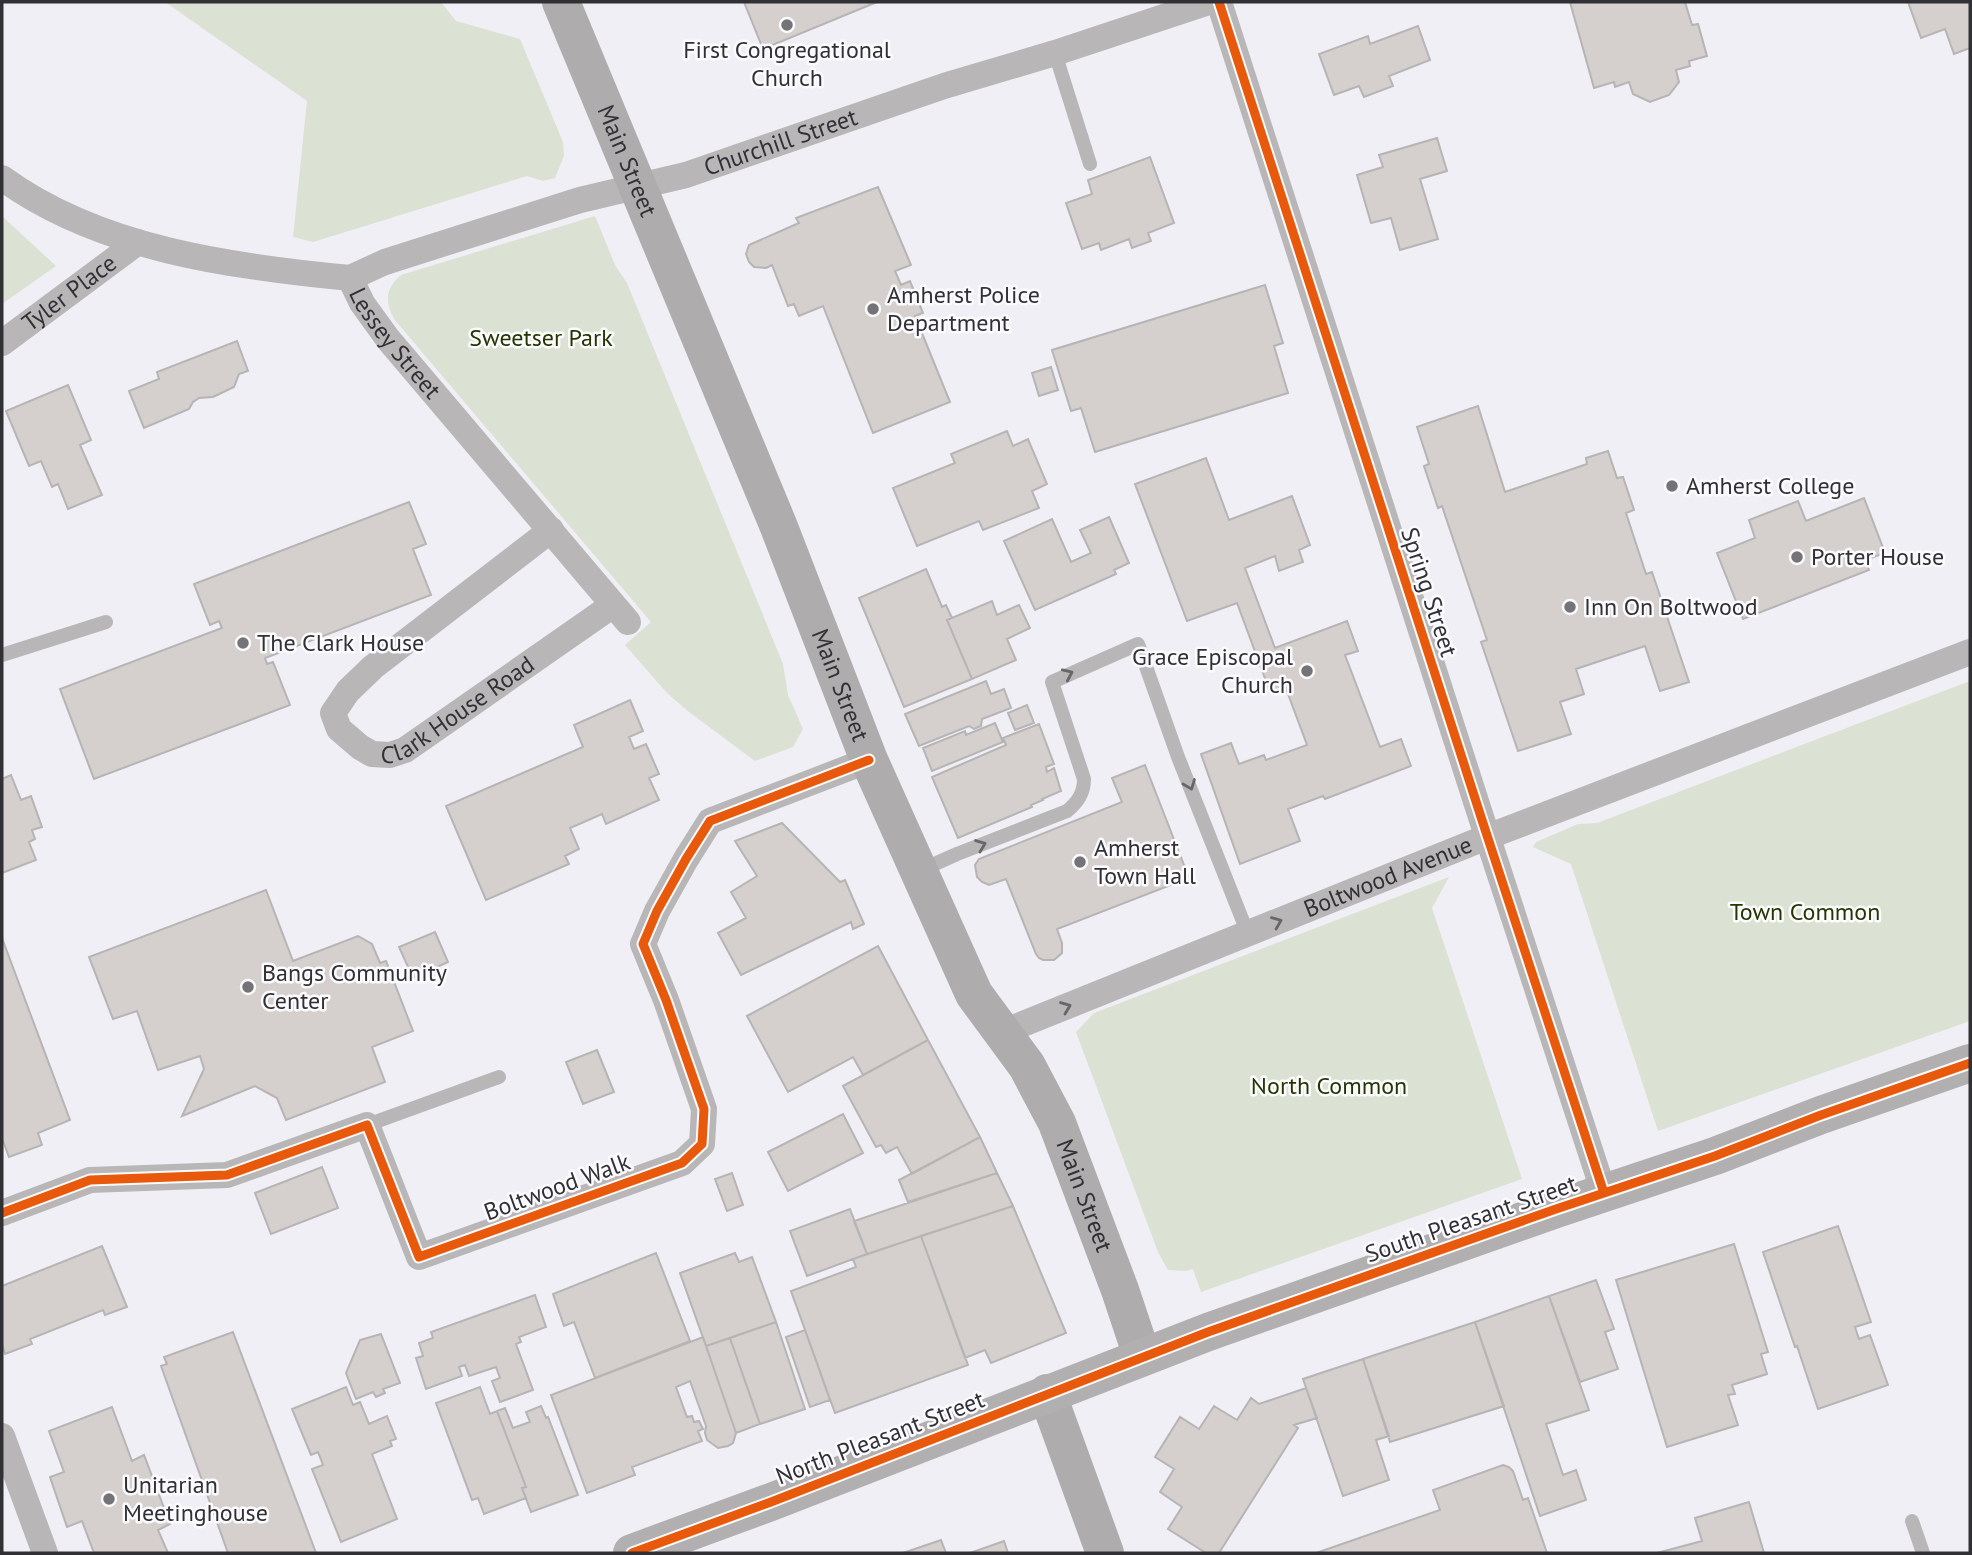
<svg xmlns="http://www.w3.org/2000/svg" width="1972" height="1555" font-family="'PT Sans',sans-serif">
  <rect width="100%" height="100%" fill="#f0eff5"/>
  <path fill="#dbe1d3" d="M165,2h276l15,19 64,18 43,103 1,14 -9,22 -12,3 -16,-5 -214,66 -20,-5 14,-136z
    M2,216l54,50 -54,38z
    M595,216l20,49 12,18 156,381 5,31 15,34 -10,18 -38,14 -66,-49 -22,-19 -42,-48 26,-23 -257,-303c-9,-18 -9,-30 7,-44z
    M1970,681v340l-312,110 -87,-267 -38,-17 3,-5 42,-18 19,-1z
    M1449,877l-17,31 90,271 -321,113 -8,-23 -7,2 -18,-1 -10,-18 -82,-220 18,-19z"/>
  <path fill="#d5cfce" stroke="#b6b4b5" stroke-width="2" d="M744,2h133l-114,47z
    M1570,2h115l7,23 6,-1 9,32 -18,5 1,5 -14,4 3,12 -10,13 -19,7 -17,-8 -4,-12 -14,5 -1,-5 -20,6z
    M1908,2h62v46l-16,6 -9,-25 -24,9z
    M1418,26l12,34 -41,16 4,10 -29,11 -5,-11 -25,9 -15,-41 49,-18 2,8z
    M1437,138l10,33 -27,8 18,60 -38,11 -9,-32 -20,5 -14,-48 26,-8 -4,-12z
    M1150,157l24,66 -26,10 3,8 -19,7 -3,-9 -28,11 -2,-7 -17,6 -16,-46 26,-9 -4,-14z
    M878,187l33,78 -16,6 6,14 9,-4 13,32 -8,3 35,86 -77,31 -50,-127 -24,10 -5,-12 -6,2 -16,-41 -6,3 -12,-1 -5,-5 -3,-8 3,-9 50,-22 -3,-5z
    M1265,285l18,58 -9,3 14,47 -193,59 -14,-44 -10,3 -19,-61z
    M237,341l11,30 -9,3 -5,13 -21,10 -14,1 -6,4 -4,7 -45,19 -15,-37 30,-12 -2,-7z
    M1051,367l7,23 -19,6 -7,-23z
    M68,385l23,55 -11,5 22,50 -34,14 -10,-25 -6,3 -11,-26 -12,5 -23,-55z
    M1478,406l27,86 82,-28 -1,-6 22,-7 9,27 6,-1 11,33 -8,3 20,61 6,-2 37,110 -29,9 -15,-45 -69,23 8,25 -24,8 11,32 -53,17 -37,-109 6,-2 -45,-134 -4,2 -14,-42 5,-2 -12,-37z
    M1007,431l6,15 15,-7 19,45 -15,7 7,17 -56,22 -4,-9 -62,25 -24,-58 62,-25 -4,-9z
    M1206,458l23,62 63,-24 18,49 -11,5 4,12 -24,9 -4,-15 -30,12 30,80 72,-27 11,30 -13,4 35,92 21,-8 10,27 -86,33 -2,-3 -35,13 12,32 -60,23 -39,-110 30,-11 8,21 25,-9 2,5 41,-15 -22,-59 -15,6 -33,-89 -50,18 -52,-137z
    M1864,498l21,55 -20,7 4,10 -126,49 -26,-66 38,-15 -6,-18 49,-19 8,20z
    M409,502l17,42 -13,5 18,46 -166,63 2,6 6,-2 17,43 -196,74 -34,-90 162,-61 -3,-7 -9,4 -16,-41z
    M1109,517l20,46 -15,7 2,4 -81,36 -31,-69 48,-22 19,43 20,-9 -11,-23z
    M926,569l16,38 4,-2 6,13 -5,2 25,59 -68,28 -45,-109z
    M992,601l5,14 22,-10 11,23 -23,11 9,21 -44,19 -25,-59z
    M986,681l5,13 13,-5 7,19 -29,11 -1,7 -7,3 -5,-3 -50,20 -14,-32z
    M630,700l13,31 -14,6 5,12 12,-5 13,30 -10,4 10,22 -53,24 -4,-10 -32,14 9,21 -14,7 4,8 -83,36 -40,-94 137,-59 -9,-22z
    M1027,705l7,18 -19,7 -7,-17z
    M995,723l8,19 -71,29 -9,-23 42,-17 1,4z
    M1039,724l15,40 -8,3 1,5 7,-4 7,23 -19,8 1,1 -12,5 1,2 -74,31 -26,-61 74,-32 -3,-7z
    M1145,765l44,113 -132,51 5,14v10l-8,7h-11l-4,-2 -3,-4 -30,-75 -17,6 -7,-3 -5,-5 -2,-12 4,-6 143,-57 -10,-24z
    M11,775l10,25 10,-4 11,31 -10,3 3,9 -6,3 7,18 -34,13v-94z
    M782,823l58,59 5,-2 19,44 -11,5 -2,-7 -110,53 -23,-42 28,-15 -15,-26 26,-16 -22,-35z
    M266,890l27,71 65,-25 14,8 8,19 6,-2 27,70 -41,16 13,35 -99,38 -9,-22 -22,-12 -73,30 22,-47 -4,-13 -42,14 -21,-59 -24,8 -24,-62z
    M435,932l13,30 -35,16 -14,-31z
    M2,938l68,182 -32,13 4,12 -33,12 -6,-16h-1z
    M878,946l50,94 -65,35 -10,-18 -65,35 -41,-76z
    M928,1040l52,97 -68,37 -15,-27 -11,6 -5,-8 -5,2 -33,-61z
    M597,1050l17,42 -31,12 -17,-42z
    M843,1114l20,39 -75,38 -20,-39z
    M980,1137l17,36 -89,29 -9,-22z
    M322,1167l16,41 -67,26 -16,-41z
    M732,1173l11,32 -16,6 -12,-32z
    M997,1173l16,33 -146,48 -13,-33z
    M1013,1206l53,127 -75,30 -6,-13 -20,8 -44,-122z
    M850,1209l17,45 -60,22 -17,-45z
    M1838,1226l33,96 -16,5 4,12 11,-4 18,50 -70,24 -21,-63 -2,1 -32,-95z
    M921,1236l47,129 -133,48 -44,-122 65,-24 -3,-8z
    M1734,1244l34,108 -7,2 6,20 -35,11 3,9 -7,1 10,30 -71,22 -51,-167z
    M102,1246l25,61 -22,8 -2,-5 -73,29 2,5 -27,10 -3,-10v-58z
    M656,1253l34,88 -95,37 -21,-56 -10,4 -11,-32z
    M735,1253l4,9 13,-5 24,65 -70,24 -26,-73z
    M1596,1280l18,49 -9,3 13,37 -38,13 -31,-86z
    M535,1295l11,32 -27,10 2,5 -5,2 17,46 -33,12 -8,-21 8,-3 -4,-11 -27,9 -4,-11 -6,2 3,9 -36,13 -10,-31 7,-2 -4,-13 14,-5 -2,-6z
    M1549,1296l40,114 -43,14 17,51 13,-5 10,30 -46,16 -65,-194z
    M776,1322l29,87 -45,15 -30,-86z
    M1475,1322l29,84 -114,36 -27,-83z
    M805,1330l25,70 -20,7 -24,-70z
    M233,1332l83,221h-88l-67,-187 6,-2 -3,-7z
    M381,1334l19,49 -17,6 2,4 -9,4 -3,-5 -17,7 -10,-26 14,-33z
    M703,1337l33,96 -3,10 -5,3 -10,2 -11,-8 -2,-7 1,-7 -16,-45 -14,6 11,30 5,-1 2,6 5,-1 4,8 -5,2 4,10 -70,26 3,8 -48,18 -36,-98z
    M730,1338l30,86 -24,9 -30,-87z
    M1363,1359l26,77 -13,4 13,40 -46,16 -40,-117z
    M346,1387l7,18 7,-3 9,22 18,-8 9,23 -6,2 2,5 -20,8 25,65 -56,23 -29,-73 11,-4 -5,-13 -7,3 -19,-46z
    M480,1387l10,27 7,-3 29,76 -4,1 4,10 -42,16 -6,-16 -6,2 -36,-97z
    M1306,1388l11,30 -23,7 4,3 -79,125h-13l-38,-24 14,-22 -22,-15 14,-23 -19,-12 25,-40 19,12 15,-23 23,14 14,-22 8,6z
    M541,1406l5,12 2,-1 30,78 -47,17 -9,-24 4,-1 -29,-76 8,-3 8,20 17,-6 -4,-10z
    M112,1407l20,54 12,-6 26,69 -12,6 10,23h-74l-12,-32 -15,6 -17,-50 14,-5 -15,-41z
    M1503,1465l6,2 4,4 10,29 5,-2 19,55h-231l124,-43 -7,-20z
    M1749,1502l15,51h-107l45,-12 -7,-23z
    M941,1540l5,13h-43z
    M1004,1541l4,12h-38z"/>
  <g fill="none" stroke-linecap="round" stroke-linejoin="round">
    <path stroke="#b8b6b7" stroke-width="14" d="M1055,53l35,111
      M2,655l104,-33
      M919,871l38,-17 110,-43c11,-9 17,-18 17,-32l-32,-97 86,-38 40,113 70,177
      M367,1125l132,-48
      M1912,1521l11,32"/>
    <g stroke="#b8b6b7" stroke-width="26">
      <path d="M1219,2l262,815 123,376"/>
      <path id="s1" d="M2,178c97,71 231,89 348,100l12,25 26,36 240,283"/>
      <path id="s2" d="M350,278l35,-16 195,-62 106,-25 258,-89 111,-33 154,-51"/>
      <path id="s3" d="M2,343l136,-101"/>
      <path id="s4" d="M551,530l-178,137 -25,24 -15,22 6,16 21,18 12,7 18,1 15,-5 208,-145"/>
      <path id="s5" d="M1003,1032l484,-195 483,-185"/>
      <path d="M2,1213l88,-33 137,-5 140,-50 52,132 263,-94 20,-19 2,-35 -38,-109 -23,-56 14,-33 29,-52 24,-38 159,-61"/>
      <path d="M2,1436l43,117"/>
    </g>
    <g stroke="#aeacac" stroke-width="38">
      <path id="s6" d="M561,2l218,525 90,233 105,234 53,72 30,57 63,167 22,66"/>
      <path d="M1047,1393l58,160"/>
    </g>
    <path stroke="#b1afb0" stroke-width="38" d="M632,1553l139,-51 437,-170 348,-123 159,-53 106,-41 149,-52"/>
    <g stroke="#fbfbfd" stroke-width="13">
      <path id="cycleway" d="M1219,2l262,815 123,376
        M2,1213l88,-33 137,-5 140,-50 52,132 263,-94 20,-19 2,-35 -38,-109 -23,-56 14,-33 29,-52 24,-38 159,-61
        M632,1553l139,-51 437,-170 348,-123 159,-53 106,-41 149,-52"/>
    </g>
    <use href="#cycleway" stroke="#e8590c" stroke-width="9"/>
  </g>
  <defs><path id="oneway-chevron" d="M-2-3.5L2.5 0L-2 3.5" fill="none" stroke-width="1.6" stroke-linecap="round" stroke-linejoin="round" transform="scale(1.75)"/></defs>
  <g stroke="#676669">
    <use href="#oneway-chevron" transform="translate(1068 674) rotate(-24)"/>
    <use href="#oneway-chevron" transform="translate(1190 785) rotate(69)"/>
    <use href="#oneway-chevron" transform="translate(981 845) rotate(-21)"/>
    <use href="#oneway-chevron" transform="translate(1277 922) rotate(-22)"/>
    <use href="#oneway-chevron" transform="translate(1066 1007) rotate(-21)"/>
  </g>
  <g fill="#747378" stroke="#fbfbfd" stroke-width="2.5">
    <circle cx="787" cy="25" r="7"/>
    <circle cx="873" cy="309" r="7"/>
    <circle cx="1672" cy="486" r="7"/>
    <circle cx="1797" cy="557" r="7"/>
    <circle cx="1570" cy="607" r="7"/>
    <circle cx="243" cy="643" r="7"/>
    <circle cx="1307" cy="671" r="7"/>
    <circle cx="1080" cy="862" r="7"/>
    <circle cx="248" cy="987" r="7"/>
    <circle cx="109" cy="1499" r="7"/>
  </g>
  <g text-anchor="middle" stroke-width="5" stroke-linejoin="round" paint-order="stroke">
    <g font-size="24" fill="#313035" stroke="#fbfbfd" text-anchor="start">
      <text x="787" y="58" text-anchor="middle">First Congregational<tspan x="787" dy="28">Church</tspan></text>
      <text x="887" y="303">Amherst Police<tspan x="887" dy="28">Department</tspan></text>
      <text x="1686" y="494">Amherst College</text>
      <text x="1811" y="565">Porter House</text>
      <text x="1584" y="615">Inn On Boltwood</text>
      <text x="257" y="651">The Clark House</text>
      <text x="1293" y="665" text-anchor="end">Grace Episcopal<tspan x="1293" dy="28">Church</tspan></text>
      <text x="1094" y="856">Amherst<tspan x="1094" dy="28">Town Hall</tspan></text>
      <text x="262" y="981">Bangs Community<tspan x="262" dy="28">Center</tspan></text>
      <text x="123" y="1493">Unitarian<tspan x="123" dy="28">Meetinghouse</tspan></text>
    </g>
    <g font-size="24" fill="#313035" stroke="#fbfbfd">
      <text dy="8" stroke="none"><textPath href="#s2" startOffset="452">Churchill Street</textPath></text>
      <text dy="8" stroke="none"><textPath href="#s6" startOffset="172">Main Street</textPath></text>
      <text dy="8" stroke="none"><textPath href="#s3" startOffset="84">Tyler Place</textPath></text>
      <text dy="8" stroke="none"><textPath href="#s1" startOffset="446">Lessey Street</textPath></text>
      <text transform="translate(1429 592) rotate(72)" y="8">Spring Street</text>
      <text dy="8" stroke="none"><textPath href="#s6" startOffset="738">Main Street</textPath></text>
      <text dy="8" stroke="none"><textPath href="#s4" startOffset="443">Clark House Road</textPath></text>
      <text dy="8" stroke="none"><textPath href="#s5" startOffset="415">Boltwood Avenue</textPath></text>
      <text transform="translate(557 1187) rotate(-20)" y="8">Boltwood Walk</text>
      <text dy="8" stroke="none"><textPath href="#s6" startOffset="1306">Main Street</textPath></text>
      <text transform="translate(1471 1219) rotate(-19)" y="8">South Pleasant Street</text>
      <text transform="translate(880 1438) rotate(-21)" y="8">North Pleasant Street</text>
    </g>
    <g font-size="24" fill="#263502" stroke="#fbfbfd">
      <text x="541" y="346">Sweetser Park</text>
      <text x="1805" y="920">Town Common</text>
      <text x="1329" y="1094">North Common</text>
    </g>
  </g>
  <rect width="1972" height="1555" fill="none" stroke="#313035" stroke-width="7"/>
</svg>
